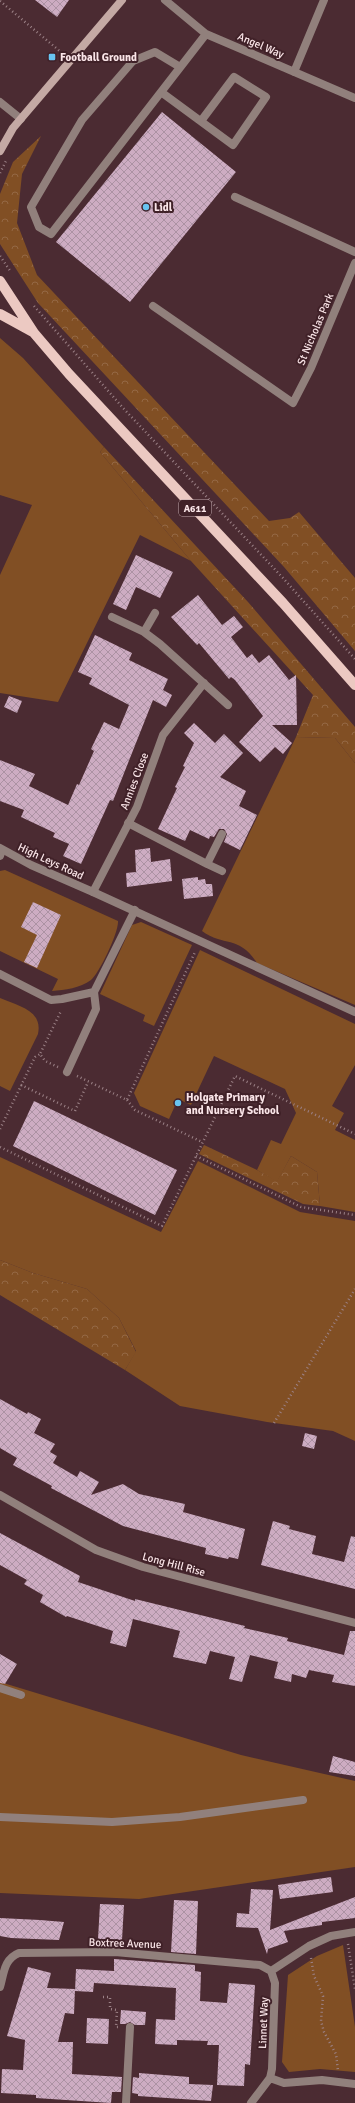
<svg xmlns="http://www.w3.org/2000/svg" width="355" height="2103" font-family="Signika,sans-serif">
  <defs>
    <pattern id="forest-crowns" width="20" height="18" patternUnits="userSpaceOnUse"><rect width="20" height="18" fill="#814f24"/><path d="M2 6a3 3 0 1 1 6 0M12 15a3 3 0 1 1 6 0" fill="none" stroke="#946844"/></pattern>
    <pattern id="building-cross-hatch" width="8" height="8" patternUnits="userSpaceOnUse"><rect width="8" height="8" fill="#cdacc2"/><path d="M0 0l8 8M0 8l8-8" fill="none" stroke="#ac92a3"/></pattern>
  </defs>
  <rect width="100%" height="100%" fill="#4b2b32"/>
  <path fill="#814f24" d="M0,338l23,20 81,89 -4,5 91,109 -51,-26 -82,167 -58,-9v-118l32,-70 -32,-10z
    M296,737l39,1 20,25v242l-98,-42c-18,-28 -33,-16 -55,-32z
    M5,870l113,51c1,11 -19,53 -27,59 -11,8 -26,10 -39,11l6,-12 -58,-28v-80z
    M141,922l51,23 -38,81 -11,-5 2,-6 -45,-21 32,-69z
    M200,950l155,74v41l-23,41 12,7 -9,17 20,10v72l-35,-6 -3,-34 -26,-16 -14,26 -20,-12 14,-30 10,4 15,-31 -11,-24 -71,-33 -23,49 -13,-6 -9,20 -29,-13 -6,-13z
    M0,998c18,8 43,12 38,36l-28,57 -10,-5z
    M0,1157l161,75 37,-71 102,51 55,9v220l-22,-10 -66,-9 -87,-16 -55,-36 11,-19 -17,-33 -32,-29 -54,-16 -33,-13z
    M0,1682l241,73 114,26v86l-216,32 -139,-6z
    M343,1945l12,82v45l-35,-3 -31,3 -7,-10 6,-87 29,-19z"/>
  <path fill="url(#forest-crowns)" d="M41,136l-19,38 -5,49 20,52 232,246 21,-3 9,-6 56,66v73l-71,-84 -246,-264 -38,-59v-50l13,-32z
    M104,447l144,155 107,125v36l-20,-25 -39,-1 17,-42 -122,-134 -91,-109z
    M204,1145l53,25 20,11 14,-25 26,16 3,34 -17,-2 -104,-50z
    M0,1260l33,13 54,16 32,29 17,34 -11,18 -125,-75z"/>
  <path fill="url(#building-cross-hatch)" d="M35,0h34l-12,17z
    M162,112l74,60 -106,130 -74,-60z
    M136,555l37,17 -13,26 -24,-11 -10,23 -13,-6z
    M198,595l24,30 12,-9 9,11 -12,10 16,21 5,-4 7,9 10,-8 20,25 7,-5 1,50h-25l20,18 -9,11 -8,-7 -15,15 -21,-20 24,-26 -28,-36 -4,-3 -2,2 -30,-36 -2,2 -26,-28z
    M95,635l37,18 -3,7 39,19 -5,11 9,5 -6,12 -13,-7 -40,101 -3,-1 -29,64 -18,-8 6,-12 -16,-7 2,-4 -34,-16 3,-7 -24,-9v-41l35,14 -6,12 39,19 9,-21 2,1 15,-34 -3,-2 13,-27 15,7 10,-24 -40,-21 3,-6 -14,-6z
    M9,696l13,5 -5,12 -13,-6z
    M194,723l21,20 9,-9 19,19 -23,24 26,14 -7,15 18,9 -17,35 -16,-8 3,-8 -3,-5h-5l-5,8 -4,-1 -1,3 -19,-9 -5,11 -27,-12 19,-41 -2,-1 10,-20 -2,-1 11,-23 -10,-10z
    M150,848l1,14 19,-3 2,22 -45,6 -1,-14 10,-1 -1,-22z
    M198,877v3l7,-1 1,5h6l1,12 -29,3 -2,-20z
    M33,902l28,13 -24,53 -13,-6 13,-27 -16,-8z
    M34,1101l143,69 -22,45 -142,-69z
    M0,1399l27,15 1,-2 13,7 -7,14 21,11 -5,8 7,4 -4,7 24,14 3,-6 19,11 -8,13 32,-11 16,10 46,10 -2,8 62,17 -7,30 -9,-2 -1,2 -23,-5 1,-6 -83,-22 -72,-38 1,-2 -39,-21 4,-7 -17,-10z
    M305,1433l12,3 -3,13 -12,-3z
    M273,1521l17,5 -1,3 27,7 -4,18 32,8 7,-26 4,1v52l-94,-24z
    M0,1533l80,43 -2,6 57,19v-2l110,27 -1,2 44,10 -1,3 57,14 6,-24h5v55l-23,-4 2,-7 -25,-5 -3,8 -14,-4 -1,8 -17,-4 4,-16 -28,-7 -8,27 -13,-3 6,-22 -25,-6 -4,13 -33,-7 7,-26 -47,-12 -7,28 -16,-4 3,-12 -46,-15 -1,1 -26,-15 3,-7 -19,-11 3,-4 -27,-15z
    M0,1654l17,10 -12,20 -5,-1z
    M333,1756l22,6v14l-26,-4z
    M331,1877l2,15 -53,7 -2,-14z
    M251,1889l22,1 -3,40 85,-33v21l-33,4v3l-38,6 4,11 -20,7 -1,5 -9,-26 -22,-1 1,-14 12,1z
    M174,1900l24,1 -2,53 -25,-2z
    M100,1904l24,1 -2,35 -24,-1z
    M0,1918l40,2 24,2 -5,18 -48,-2 -11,-2z
    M114,1959l81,6v6l6,1 -1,29 27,2 2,-20 26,2 -5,80 -5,-1 -1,22 -27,-1 2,-40h-12l1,-4 -31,-1v5l-22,-1 1,-25 19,1 1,-32 -82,-5 -1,9 -18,-1 1,-22 38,2z
    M28,1967l23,6 -4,15 28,1 -1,25 -9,-1 -7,29h15l-1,32 50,3 -1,15h-9l-1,11 -75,-5v-3l-35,-2 1,-24 21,1 2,-30 -18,-4z
    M121,2010l25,2 -1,13h-10l-5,-3 -5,2h-5z
    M87,2018l22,1 -1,25 -22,-1z
    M139,2073l50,4v7l24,1 -2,16 -73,-5v-2l-6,-1 1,-16 6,1z"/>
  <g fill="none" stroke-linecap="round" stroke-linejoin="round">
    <path stroke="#9c8287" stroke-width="2.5" stroke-dasharray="1 3" stroke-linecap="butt" d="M0,1l62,52
      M0,173l6,-12
      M0,256l11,16
      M34,306l90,103 159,169 72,81
      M58,1067l-13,-6 -5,-7 21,-43
      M77,1076l50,24 68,-148
      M21,1085l54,26 13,-29
      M127,1100l8,10 67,32
      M0,1129l35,-72 5,-3
      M0,1147l162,79 73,-150 120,58
      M196,1156l105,51 54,8
      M274,1423l81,-134
      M348,1944l7,45
      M311,1958l3,18 9,20 -2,25 3,11 12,22 2,17
      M103,1997h7v12l7,1 -1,17h4"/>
    <path stroke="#91807c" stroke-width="8" d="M0,102l21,17
      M128,823l79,41 15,-30
      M0,856l2,-6
      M207,864l15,7
      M93,892l262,120
      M0,974l51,26 11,-1 32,-7
      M67,1072l29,-63 -2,-17 41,-82
      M0,1688l21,7
      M0,1817l112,5 68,-5 123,-17
      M126,2103l4,-76"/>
    <path stroke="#91807c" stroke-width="8" d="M165,0l41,34 149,64
      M180,67l-25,-15 -22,9 -51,59 -51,87 8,20 12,7 155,-200
      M294,72l30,-72
      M161,92l72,53 33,-48 -32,-20 -33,44
      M235,197l120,55
      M153,306l140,97 18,-35 44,-105
      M112,617l32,15 16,12 68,61
      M144,632l11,-19
      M0,848l31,17 62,27 44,-85 26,-72 41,-52
      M0,1495l96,55 47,17 212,56
      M271,1971l38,-25 22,-10 24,-4
      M0,1987c4,-14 4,-28 19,-34l96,-1 145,13 11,6
      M270,2078l14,5 38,-3 33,4
      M251,2103l19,-25 2,-9 3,-86 -4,-12"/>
    <path stroke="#c4a9a4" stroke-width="8" d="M0,151l13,-23 109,-128"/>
    <path stroke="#ecc9c2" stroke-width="10" d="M0,281l34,52 35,41 214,229 72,82
      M0,314l33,18"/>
  </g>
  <g fill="#68c4f0" stroke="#402128" stroke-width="1.5">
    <rect x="48" y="53" width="8" height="8" rx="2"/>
    <circle cx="146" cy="207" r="4"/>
    <circle cx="178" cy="1103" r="4"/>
  </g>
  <g text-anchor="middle" stroke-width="4" stroke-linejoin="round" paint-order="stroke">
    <rect fill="#402128" stroke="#c2aaae" stroke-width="1" x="179" y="500" width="32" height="16" rx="3"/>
    <g font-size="10" font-weight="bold" fill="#fae5e8">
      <text x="195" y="512">A611</text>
    </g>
    <g font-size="11" fill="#fae5e8" stroke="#402128">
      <text transform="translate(261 45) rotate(23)" y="4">Angel Way</text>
      <text transform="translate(315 329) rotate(-67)" y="4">St Nicholas Park</text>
      <text transform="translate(134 781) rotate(-69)" y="4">Annies Close</text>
      <text transform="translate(51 861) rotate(25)" y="4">High Leys Road</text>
      <text transform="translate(174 1564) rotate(15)" y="4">Long Hill Rise</text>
      <text transform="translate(125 1943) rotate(2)" y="4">Boxtree Avenue</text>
      <text transform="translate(263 2023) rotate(-88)" y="4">Linnet Way</text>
    </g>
    <g font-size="11" font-weight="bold" fill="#fae5e8" stroke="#402128" text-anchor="start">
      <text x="60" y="61">Football Ground</text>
      <text x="154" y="211">Lidl</text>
      <text x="186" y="1101">Holgate Primary<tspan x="186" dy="13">and Nursery School</tspan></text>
    </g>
  </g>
</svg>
